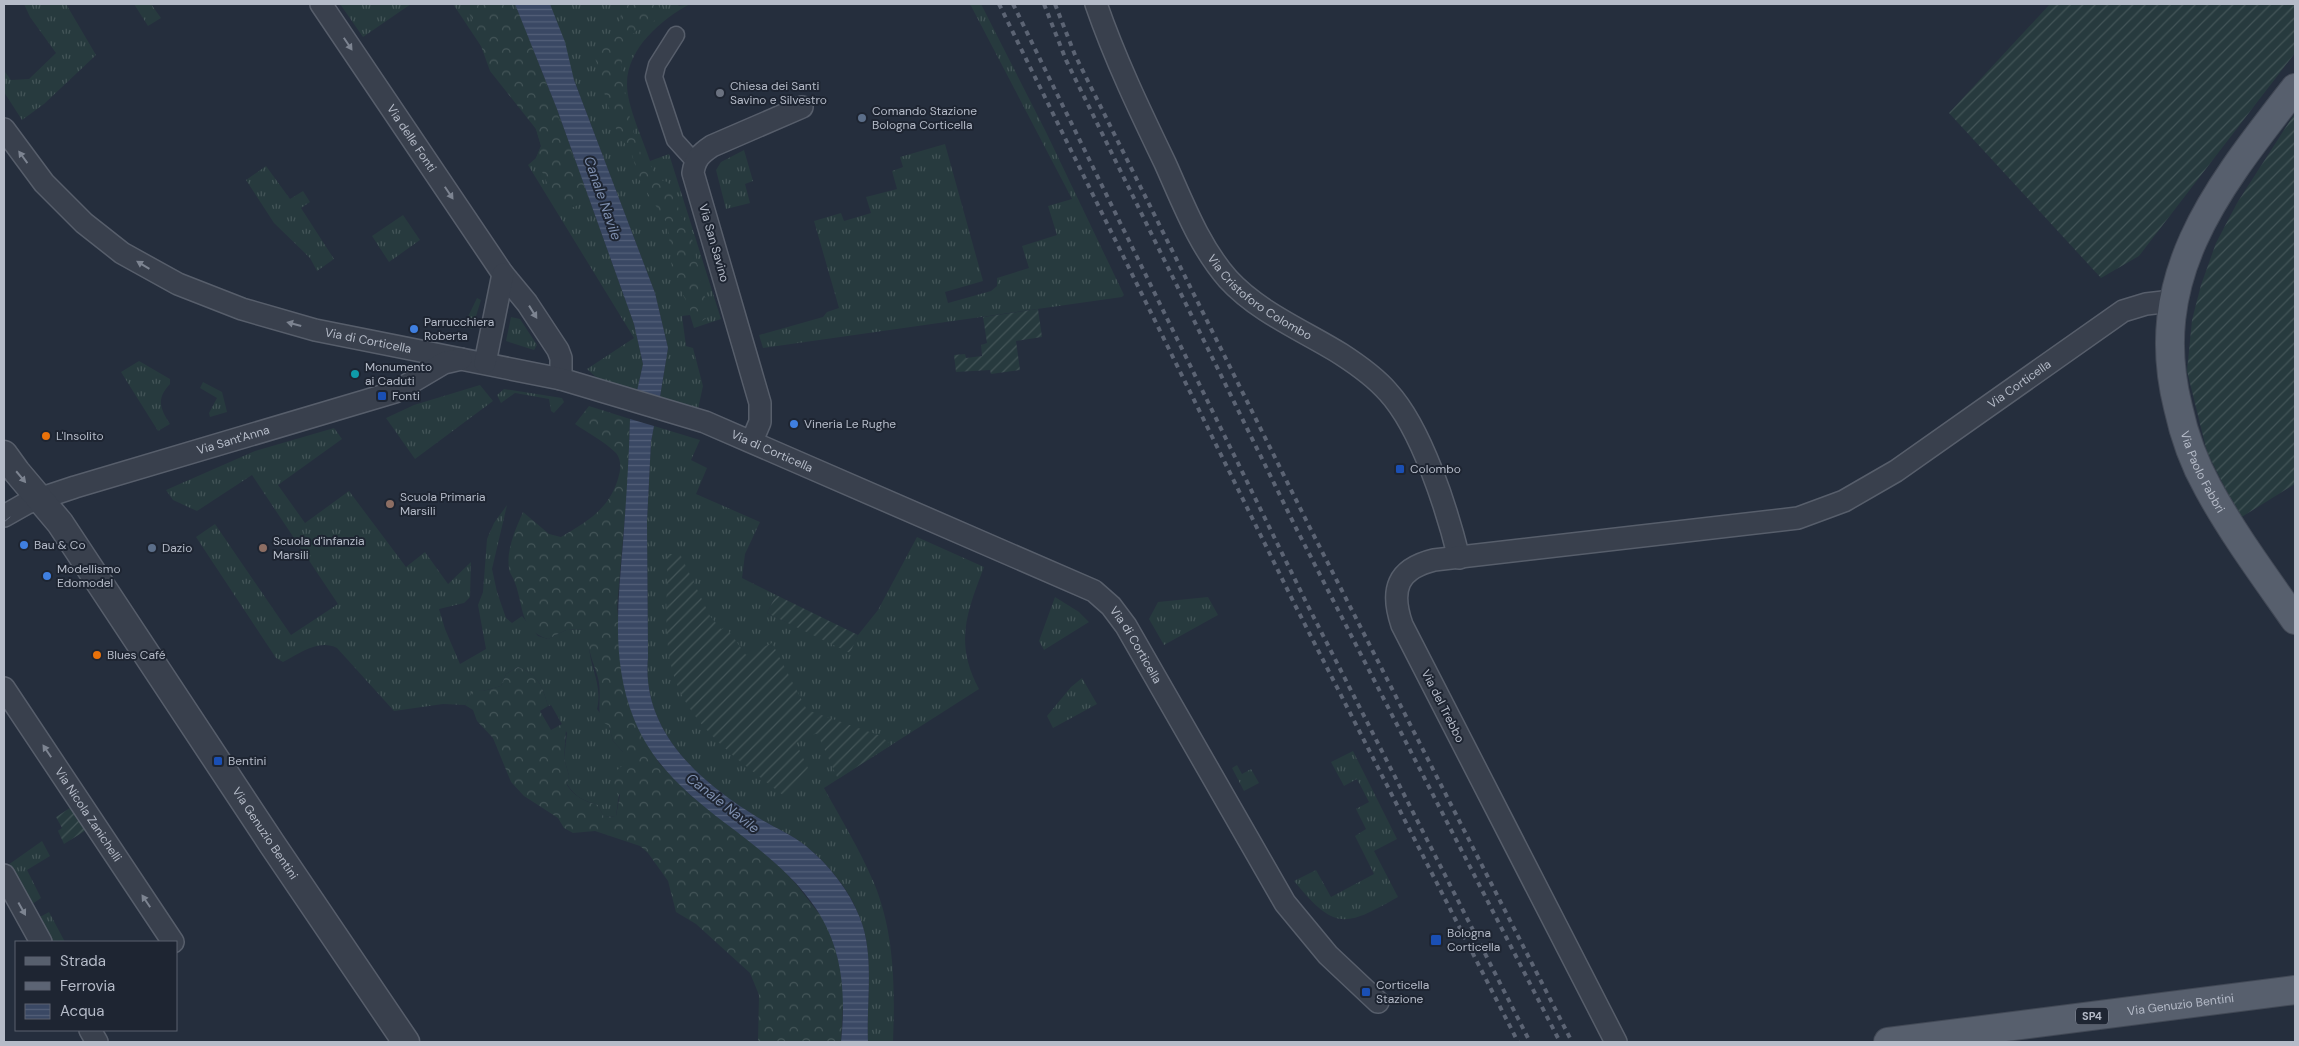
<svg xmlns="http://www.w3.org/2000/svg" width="2299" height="1046" font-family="'DM Sans',sans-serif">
  <defs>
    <pattern id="grass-tufts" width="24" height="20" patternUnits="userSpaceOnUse" patternTransform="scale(1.25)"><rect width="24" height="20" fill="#273a3e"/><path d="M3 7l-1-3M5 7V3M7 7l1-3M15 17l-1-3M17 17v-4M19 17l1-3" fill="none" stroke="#445558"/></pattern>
    <pattern id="forest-crowns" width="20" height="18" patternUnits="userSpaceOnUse" patternTransform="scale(1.25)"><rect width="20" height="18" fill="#273a3e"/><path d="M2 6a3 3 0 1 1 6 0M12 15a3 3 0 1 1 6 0" fill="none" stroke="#445558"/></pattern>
    <pattern id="garden-furrows" width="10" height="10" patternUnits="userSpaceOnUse" patternTransform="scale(1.25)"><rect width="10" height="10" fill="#273a3e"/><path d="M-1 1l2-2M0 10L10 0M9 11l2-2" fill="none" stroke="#445558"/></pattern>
    <pattern id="water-rules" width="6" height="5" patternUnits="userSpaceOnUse" patternTransform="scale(1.25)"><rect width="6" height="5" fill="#3a4864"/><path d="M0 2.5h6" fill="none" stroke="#546079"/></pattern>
  </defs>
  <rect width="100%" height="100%" fill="#252e3d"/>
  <path fill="url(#grass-tufts)" d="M24,4h42l30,51 -52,49 -22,16 -18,-28v-19l1,-1 6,8 18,-1 27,-26 -26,-36z
    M134,4h17l10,14 -13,8z
    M340,4h71l-48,33z
    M453,4h62l42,105 77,215 9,40 -6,27 -40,-13 -10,-9 47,-31 -106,-173 8,-7 5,-12 -5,-17z
    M550,4h127l2,2 11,-2c-28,15 -63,44 -63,80 0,23 16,55 23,77l19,-7 52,165 -27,9 -4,-13 -8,1 4,30 7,2 10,38 -5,23 -38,-12 8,-49 -13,-55 -81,-213z
    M970,4h11l65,128 78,163 -2,2 -359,51 -4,-13 64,-18 4,-5 12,-4 -25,-87 27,-8 3,8 27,-8 -5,-16 31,-8 -5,-18 11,-4 -3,-10 45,-13 38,137 -38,11 3,11 43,-12 6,-5v-8l32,-10 -7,-22 35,-11 -9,-29 24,-7z
    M744,150l9,31 -8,3 5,19 -24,6 -10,-39 5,-8z
    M266,166l24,33 13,-8 7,11 -9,6 33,51 -17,12 -7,-13 -36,-35 -28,-43z
    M403,215l17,25 -31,22 -17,-26z
    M477,298l4,2 -9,29 -8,-4z
    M511,317l9,2 17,26 -3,5 -28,-9z
    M139,361l31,18v5c-14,15 -10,24 0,40l-12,7 -37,-59z
    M203,382l19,10 5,20 -17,5 -1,-4 8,-15 -17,-10z
    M480,385l13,16 -78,58 -29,-41 28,-13z
    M504,389l58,9 2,4 -10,11 -3,-2 -2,-12 -34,-6 -14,10 -4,-8z
    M654,426l46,14 -9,20 16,8 -11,26 64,28 -15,32 -3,24 34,17 -9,18 83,39 8,-17 20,-25 39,-73 67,30c-17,45 -30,76 -5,122l-155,99c17,31 36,62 50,95 21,51 21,106 19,159h-25c-2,-40 7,-86 -8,-124 -10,-28 -31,-53 -54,-72 -15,-12 -33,-19 -49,-29 -58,-36 -116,-86 -109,-160l-1,-136 4,-79z
    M334,428l8,11 -64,46 27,38 44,-32 57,76 19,-15 23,32 23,-22 -1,35 -6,6 -25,6 6,20 15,35 26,-15 -8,-44 5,-13 4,-53 7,-16 13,-18 -15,64 5,23 9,26 6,5 10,-7 16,20 10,3 18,-9 18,-1 6,7c-5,26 14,46 7,73l12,17 4,15 10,11v13l-7,51 -12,1 -6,-12c-14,-4 -23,-8 -31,-21l2,-8 -5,-18 3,-25 -16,-28 -3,1c-5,-19 -10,-32 -30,-39l-12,7 -5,12 -18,5 -9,-1 -9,15 -22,-1 -49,7 -57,-63c-19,-9 -36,5 -54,14l-7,-4 -80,-121 19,-13 76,111 47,-31 -86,-129 -55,36 -24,-11 -7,-10 89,-39z
    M1055,597l24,15 10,10 -45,28 -5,-9z
    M1208,597l10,18 -54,30 -15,-26 9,-17z
    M1082,678l15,26 -44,24 -6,-12 24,-29z
    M1353,751l44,88 -23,12 24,46c-53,30 -63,34 -104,-16l22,-11 15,27 43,-23 -19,-38 11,-7 -10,-20 13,-7 -12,-23 -13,7 -13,-24z
    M1237,765l5,9 9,-5 8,14 -15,8 -12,-23z
    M42,841l8,15 -23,14 14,28 -10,7 -23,-40z
    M49,912l16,30h-14l-13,-24z"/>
  <path fill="url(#forest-crowns)" d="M462,4h40l11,8 7,3 66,175 -4,2 -1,12 -13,5 -13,-8 -19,-43 5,-12 -5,-17 -46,-58 -23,-64z
    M621,4h39l-1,14c-7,5 -19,9 -24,14 -5,4 -10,17 -12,24 -6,14 12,93 22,105 1,1 5,3 6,4 3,9 8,16 17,17l14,35 8,12 14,66 10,18 -12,8 -9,-5 -21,-45 -4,-46 -28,-44 -8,-26 -16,-26 -15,-46 -6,-26 8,-9 8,-3c7,-15 11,-25 10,-41z
    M589,406l41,13 -2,62 -11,126 10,90 7,22 25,44 31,32 60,46 30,26 16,17 28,36 8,15 12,49 -3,58h-83l1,-47 -9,-22 -54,-49 -20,-12 -8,-31 -20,-28 -8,-7 -45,-15 -22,2 -9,-5 -6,-10 -34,-22 -13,-14 -18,-44 -16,-17 -4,-11 -8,-5 9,-16 9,2 18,-5 5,-12 12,-7c20,7 25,20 30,39l-8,5 11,19 11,-6 4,5 -2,29 5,18 -2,9c8,12 17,16 31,20l6,12 12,-1 4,-21 -8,-7 3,-16 8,-7v-13l-10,-11 -4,-15 -8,-5c-4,-14 1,-28 -3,-43 -4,-15 -11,-26 -9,-42l-6,-7 -17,1 -18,9c-29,-9 -24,-33 -33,-56 -1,-5 -6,-10 -6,-15 -3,-18 7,-40 14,-56l26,22 12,3c27,-16 50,-29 58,-62 2,-7 2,-16 -3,-22 -11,-11 -28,-20 -41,-29z"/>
  <path fill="url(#garden-furrows)" d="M2050,4h245v49l-156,203 -38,22 -152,-165z
    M2295,113v371l-55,34 -33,-66 -20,-81 5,-51 9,-35 15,-42 21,-40z
    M1038,309l4,28 -26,4 4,29 -29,4 -1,-4 -34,2 -2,-17 11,-1 1,4 16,-2 -1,-11 6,-2 -4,-26z
    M667,554h13l30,62 11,13 5,-2 20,28 26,-12 35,67 74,26 10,9 -53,34 -21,-46 -21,10 12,25 -24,28c-44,-35 -101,-73 -113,-131 -8,-36 -3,-75 -4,-111z
    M776,595l82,40 -8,18 -83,-40z
    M73,806l15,23 -24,15 -6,-13 4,-3 -6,-11z"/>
  <path fill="url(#water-rules)" d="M515,4h35l15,38 9,38 81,213 13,55 -8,49 -23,-6 6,-27 -9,-40 -77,-215z
    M630,419l24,7 -3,16 -4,79 1,136c-7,74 51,124 109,160 16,10 34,17 49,29 23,19 43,44 54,72 15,38 6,84 8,124h-27c12,-112 -30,-155 -116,-219 -38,-29 -73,-59 -91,-104 -23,-57 -16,-116 -11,-176 3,-41 6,-83 7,-124z"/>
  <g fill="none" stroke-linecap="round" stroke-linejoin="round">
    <g stroke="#575e6b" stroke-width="19">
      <path id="pedestrian" d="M676,35l-19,30 -3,12 21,63 19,21"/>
    </g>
    <g stroke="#575e6b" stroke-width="24">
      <g id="minor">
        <path id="s1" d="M321,4l182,270 24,29 31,47 3,8v21"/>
        <path id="s2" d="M1096,4c19,55 44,107 69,159 18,40 34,83 63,116 30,33 76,52 113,75 17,11 34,23 47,38 34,37 59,118 71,166"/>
        <path id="s3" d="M4,129l40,54 40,40 38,30 56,31 64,25 73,21 246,49 144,43 389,169 17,15 15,20 159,277 43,52 50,47"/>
        <path d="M485,363l18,-89"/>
        <path d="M752,441l8,-19v-19l-67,-230c2,-14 7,-19 19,-27l90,-39"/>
        <path id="s4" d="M4,516l23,-13 48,-16 320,-95 49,-29 17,-4"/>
        <path id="s5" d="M4,688l169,254"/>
        <path d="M4,875l37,67"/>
        <path d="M90,1030l7,12"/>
        <path id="s6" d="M1616,1042l-214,-417c-12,-35 -5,-56 32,-65l364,-42 46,-17 52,-30 227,-160 23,-7 26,-3"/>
      </g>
    </g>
    <g stroke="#575e6b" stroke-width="29">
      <g id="tertiary">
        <path id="s7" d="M4,454l13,18 43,51 212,321 134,198"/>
      </g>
    </g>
    <g stroke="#424956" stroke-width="30">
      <g id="primary">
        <path id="s8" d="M2295,88c-76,98 -150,187 -117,319 6,28 16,56 30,81 25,46 57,89 87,132"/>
        <path id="s9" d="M1888,1042l407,-52"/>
      </g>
    </g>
    <use href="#pedestrian" stroke="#39404d" stroke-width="16"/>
    <use href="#minor" stroke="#39404d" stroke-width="21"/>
    <use href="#tertiary" stroke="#39404d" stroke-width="26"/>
    <use href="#primary" stroke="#575f6d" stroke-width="28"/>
    <path stroke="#5c6474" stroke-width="1" d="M4,522l6,-5"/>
    <path stroke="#5c6474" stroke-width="4" stroke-dasharray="5 5" stroke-linecap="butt" d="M999,4l297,603 222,435
      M1013,4l293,598 224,440
      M1044,4l22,56 231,470 263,512
      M1055,4l20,51 233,469 264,518"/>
  </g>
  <defs><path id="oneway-solid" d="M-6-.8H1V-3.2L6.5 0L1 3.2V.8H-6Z" transform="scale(1.25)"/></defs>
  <g fill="#7d8491">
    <use href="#oneway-solid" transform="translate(348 44) rotate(56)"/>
    <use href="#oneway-solid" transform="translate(23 157) rotate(-126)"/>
    <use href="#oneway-solid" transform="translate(449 193) rotate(56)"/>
    <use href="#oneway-solid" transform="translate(143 265) rotate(-149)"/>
    <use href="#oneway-solid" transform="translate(533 312) rotate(58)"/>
    <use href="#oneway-solid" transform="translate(294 324) rotate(-165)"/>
    <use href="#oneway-solid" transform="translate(21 477) rotate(50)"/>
    <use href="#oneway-solid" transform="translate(47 751) rotate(-124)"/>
    <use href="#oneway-solid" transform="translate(146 901) rotate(-124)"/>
    <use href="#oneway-solid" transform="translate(22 909) rotate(61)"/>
  </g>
  <circle fill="#6b7280" stroke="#1e2532" stroke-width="2" cx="720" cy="93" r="5"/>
  <g fill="#5c6f8a" stroke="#1e2532" stroke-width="2">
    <circle cx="862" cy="118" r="5"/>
    <circle cx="152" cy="548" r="5"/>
  </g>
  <g fill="#3f7fe0" stroke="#1e2532" stroke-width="2">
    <circle cx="414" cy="329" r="5"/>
    <circle cx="794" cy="424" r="5"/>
    <circle cx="24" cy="545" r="5"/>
    <circle cx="47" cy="576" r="5"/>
  </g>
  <circle fill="#0f9aa8" stroke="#1e2532" stroke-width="2" cx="355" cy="374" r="5"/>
  <g fill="#1a4fb4" stroke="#1e2532" stroke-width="2">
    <rect x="377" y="391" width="10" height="10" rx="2.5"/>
    <rect x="1395" y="464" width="10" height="10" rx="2.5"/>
    <rect x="213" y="756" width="10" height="10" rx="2.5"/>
    <rect x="1430" y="934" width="12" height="12" rx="2.5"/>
    <rect x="1361" y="987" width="10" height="10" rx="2.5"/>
  </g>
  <g fill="#e8710a" stroke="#1e2532" stroke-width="2">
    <circle cx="46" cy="436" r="5"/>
    <circle cx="97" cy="655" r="5"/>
  </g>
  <g fill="#8d6e63" stroke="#1e2532" stroke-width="2">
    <circle cx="390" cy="504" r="5"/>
    <circle cx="263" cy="548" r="5"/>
  </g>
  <g text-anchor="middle" stroke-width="4" stroke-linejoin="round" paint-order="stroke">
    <rect fill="#1e2532" stroke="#888e9b" stroke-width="1" x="2076" y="1007.5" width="32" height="17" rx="4"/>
    <g font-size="11" font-weight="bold" fill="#b5bbc8">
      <text x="2092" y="1020">SP4</text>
    </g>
    <g font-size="12" fill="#b5bbc8" stroke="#1e2532" text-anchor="start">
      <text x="730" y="90">Chiesa dei Santi<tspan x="730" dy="14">Savino e Silvestro</tspan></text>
      <text x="872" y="115">Comando Stazione<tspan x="872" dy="14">Bologna Corticella</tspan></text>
      <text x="424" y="326">Parrucchiera<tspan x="424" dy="14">Roberta</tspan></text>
      <text x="365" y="371">Monumento<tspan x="365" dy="14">ai Caduti</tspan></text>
      <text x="392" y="400">Fonti</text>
      <text x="804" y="428">Vineria Le Rughe</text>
      <text x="56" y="440">L'Insolito</text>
      <text x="1410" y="473">Colombo</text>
      <text x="400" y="501">Scuola Primaria<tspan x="400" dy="14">Marsili</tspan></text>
      <text x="273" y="545">Scuola d'infanzia<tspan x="273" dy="14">Marsili</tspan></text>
      <text x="34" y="549">Bau &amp; Co</text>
      <text x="162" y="552">Dazio</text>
      <text x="57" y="573">Modellismo<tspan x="57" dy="14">Edomodel</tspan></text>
      <text x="107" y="659">Blues Café</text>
      <text x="228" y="765">Bentini</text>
      <text x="1447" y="937">Bologna<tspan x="1447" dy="14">Corticella</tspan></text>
      <text x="1376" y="989">Corticella<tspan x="1376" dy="14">Stazione</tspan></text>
    </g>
    <g font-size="12" fill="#b5bbc8" stroke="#1e2532">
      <text dy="4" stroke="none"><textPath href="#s1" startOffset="162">Via delle Fonti</textPath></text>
      <text transform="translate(714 243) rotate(74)" y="4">Via San Savino</text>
      <text dy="4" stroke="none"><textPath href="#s2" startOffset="342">Via Cristoforo Colombo</textPath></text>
      <text dy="4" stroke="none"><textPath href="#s3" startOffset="435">Via di Corticella</textPath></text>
      <text dy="4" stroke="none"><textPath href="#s6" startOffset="1181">Via Corticella</textPath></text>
      <text dy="4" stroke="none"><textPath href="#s4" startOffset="242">Via Sant'Anna</textPath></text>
      <text dy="4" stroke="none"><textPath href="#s3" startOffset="855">Via di Corticella</textPath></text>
      <text dy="4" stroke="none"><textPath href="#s8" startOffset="424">Via Paolo Fabbri</textPath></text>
      <text dy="4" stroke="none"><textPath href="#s3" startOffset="1275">Via di Corticella</textPath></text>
      <text transform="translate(1443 706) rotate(63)" y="4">Via del Trebbo</text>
      <text dy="4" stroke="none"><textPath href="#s5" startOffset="152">Via Nicola Zanichelli</textPath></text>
      <text dy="4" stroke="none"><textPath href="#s7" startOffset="461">Via Genuzio Bentini</textPath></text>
      <text dy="4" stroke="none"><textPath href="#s9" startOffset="295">Via Genuzio Bentini</textPath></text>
    </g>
    <g font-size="14" font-style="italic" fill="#7e8faf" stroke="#1e2532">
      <text transform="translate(603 198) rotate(71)" y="5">Canale Navile</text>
      <text transform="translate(723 803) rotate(38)" y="5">Canale Navile</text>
    </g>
  </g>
  <rect width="2299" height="1046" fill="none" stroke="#b5bbc8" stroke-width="10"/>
  <rect x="15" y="941" width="162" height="90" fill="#1e2532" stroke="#5a616e"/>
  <rect x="25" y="957" width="25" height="8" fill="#575f6d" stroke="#5a616e"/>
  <text x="60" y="966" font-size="15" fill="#b5bbc8">Strada</text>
  <rect x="25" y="982" width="25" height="8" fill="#5c6474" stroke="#5a616e"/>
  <text x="60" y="991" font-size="15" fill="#b5bbc8">Ferrovia</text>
  <rect x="25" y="1004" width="25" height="15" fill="url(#water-rules)" stroke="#5a616e"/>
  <text x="60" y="1016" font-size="15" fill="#b5bbc8">Acqua</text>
</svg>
